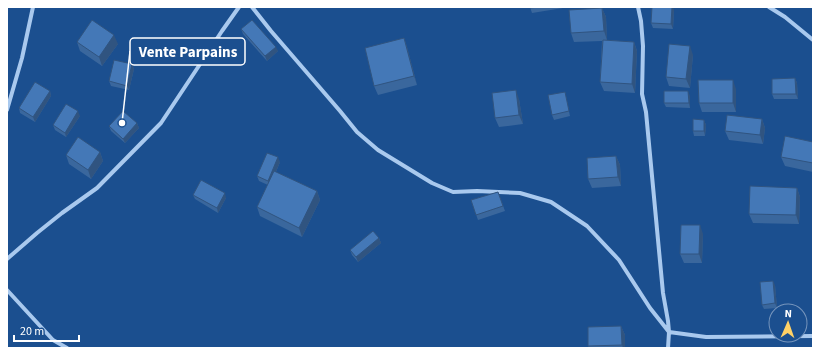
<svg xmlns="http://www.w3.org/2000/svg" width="820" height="355" font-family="'Source Sans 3',sans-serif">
  <rect width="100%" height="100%" fill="#1b4f8f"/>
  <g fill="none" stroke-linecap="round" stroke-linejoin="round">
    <path stroke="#a9c9ee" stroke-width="4" d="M252,7l19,24 69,80 17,21 21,18 54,33 21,9 24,-1 43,2 31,9 36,24 32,34 31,48 19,24 37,5 107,-1
      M638,7l3,14 2,25 -1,48 4,18 17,181 5,28 1,11 -1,16
      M769,7l16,10 28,23
      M7,110l15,-52 11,-51
      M7,259l30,-26 25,-20 35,-25 64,-65 61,-92 17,-24
      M7,290l46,50 14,8"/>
  </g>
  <path fill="#3a679d" d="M530,7h33v1l-31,5z
    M602,8l4,9 1,23 27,2 3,9 -2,42 -31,-2 -4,-9 2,-41 -28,1 -3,-9z
    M674,10l-1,19 -20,-1 -2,-5z
    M241,29l37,22 -11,10 -24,-27z
    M404,38l3,9 10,38 -39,10 -4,-9z
    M77,42l41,2 -16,22 -22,-15z
    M693,55l-3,33 -21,-2 -3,-9z
    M132,64l2,5 -5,21 -18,-4 -2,-5z
    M795,78l2,5 1,16h-24l-2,-5z
    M736,89v23h-34l-3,-9z
    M50,91l1,5 -16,26 -15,-9 -1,-5z
    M690,96v12l-24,-1 -2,-4z
    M566,97l4,19 -16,4 -2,-5z
    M519,99l4,25 -24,3 -4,-9z
    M80,116l-14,21 -11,-7 -2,-5z
    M762,119l3,9 -2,16 -34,-4 -4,-9z
    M704,120l2,5 -1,11h-11l-1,-5z
    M137,123l2,5 -14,15 -14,-12 -2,-5z
    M813,142v30l-28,-6 -4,-9z
    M100,152l3,9 -12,18 -22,-15 -3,-9z
    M616,156l4,9 1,21 -29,2 -4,-9z
    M280,162l-4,10 41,19 3,9 -18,37 -42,-21 -3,-9 11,-22 -9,-4 -2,-5z
    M797,188l3,9 -1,27 -46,-1 -4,-9z
    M498,192l7,19 -27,9 -7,-20z
    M193,195l33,3 -8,15 -23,-14z
    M703,234l-1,29h-18l-4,-9z
    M379,238l2,5 -23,19 -6,-7 -2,-5z
    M775,285l2,23 -13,1 -2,-4z
    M621,326l4,9v13h-36l-1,-2z"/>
  <path fill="#305480" d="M672,7h1l1,3 -1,19 -2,-5z
    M602,8l4,9 1,23 -3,-9z
    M114,35l4,9 -16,22 -3,-9z
    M404,38l3,9 10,38 -3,-9z
    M634,42l3,9 -2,42 -3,-9z
    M690,46l3,9 -3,33 -4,-9z
    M276,47l2,4 -11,10 -2,-5z
    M132,64l2,5 -5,21 -2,-4z
    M795,78l2,5 1,16 -2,-5z
    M733,80l3,9v23l-3,-9z
    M516,90l3,9 4,25 -4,-9z
    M50,91l1,5 -16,26 -2,-5z
    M688,91l2,5v12l-1,-5z
    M78,111l2,5 -14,21 -1,-4z
    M762,119l3,9 -2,16 -3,-9z
    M704,120l2,5 -1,11 -1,-5z
    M137,123l2,5 -14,15 -2,-4z
    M100,152l3,9 -12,18 -3,-9z
    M616,156l4,9 1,21 -3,-9z
    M278,157l2,5 -10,24 -2,-5z
    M797,188l3,9 -1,27 -3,-9z
    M317,191l3,9 -18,37 -3,-9z
    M225,193l1,5 -8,15 -1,-5z
    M700,225l3,9 -1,29 -3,-9z
    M379,238l2,5 -23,19 -2,-5z
    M773,281l2,4 2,23 -2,-5z
    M621,326l4,9v13h-2l-1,-3z"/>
  <path fill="#4478b7" stroke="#305480" d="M530,7h8l-8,1z
    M652,7h20l-1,17 -20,-1z
    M602,8l2,23 -33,2 -2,-23z
    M92,20l22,15 -15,22 -22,-15z
    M252,20l24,27 -11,9 -24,-27z
    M404,38l10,38 -40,10 -9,-38z
    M603,40l31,2 -2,42 -32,-2z
    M669,44l21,2 -4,33 -20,-2z
    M114,60l18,4 -5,22 -18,-5z
    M795,78l1,16h-24v-15z
    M698,80h35v23h-34z
    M35,82l15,9 -17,26 -14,-9z
    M516,90l3,25 -24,3 -3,-25z
    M664,91h24l1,12h-25z
    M565,92l4,19 -17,4 -4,-20z
    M66,104l12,7 -13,22 -12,-8z
    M123,111l14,12 -14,16 -14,-13z
    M727,115l35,4 -2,16 -35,-4z
    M693,119l11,1v11h-11z
    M785,136l28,6v21l-32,-6z
    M78,137l22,15 -12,18 -22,-15z
    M267,153l11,4 -10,24 -11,-5z
    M616,156l2,21 -30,2 -1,-21z
    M274,171l43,20 -18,37 -42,-21z
    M201,180l24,13 -8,15 -24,-13z
    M750,186l47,2 -1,27 -47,-1z
    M498,192l5,14 -27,9 -5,-15z
    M681,225h19l-1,29h-19z
    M373,231l6,7 -23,19 -6,-7z
    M773,281l2,22 -13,2 -2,-23z
    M621,326l1,19 -34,1v-19z"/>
  <path fill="none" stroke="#fff" stroke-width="1.5" d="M122 123L130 51"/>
  <circle fill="#fff" stroke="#1b4f8f" stroke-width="1.5" cx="122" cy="123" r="4"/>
  <rect fill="#1b4f8f" stroke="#fff" stroke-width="1.5" x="130" y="38" width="115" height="27" rx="4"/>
  <g font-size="15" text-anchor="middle" font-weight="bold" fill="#fff">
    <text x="188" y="57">Vente Parpains</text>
  </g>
  <rect width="820" height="355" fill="none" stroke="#ffffff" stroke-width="16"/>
  <g transform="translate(788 323) rotate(2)"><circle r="19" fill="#1b4f8f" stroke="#7695bc"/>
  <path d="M0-3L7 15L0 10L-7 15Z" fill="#ffd166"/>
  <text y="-6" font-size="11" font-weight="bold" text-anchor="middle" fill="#ffffff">N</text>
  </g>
  <path d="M14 335v6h65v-6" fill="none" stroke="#ffffff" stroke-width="2"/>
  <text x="20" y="335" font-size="12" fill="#ffffff" stroke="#1b4f8f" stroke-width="3" paint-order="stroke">20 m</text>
</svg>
